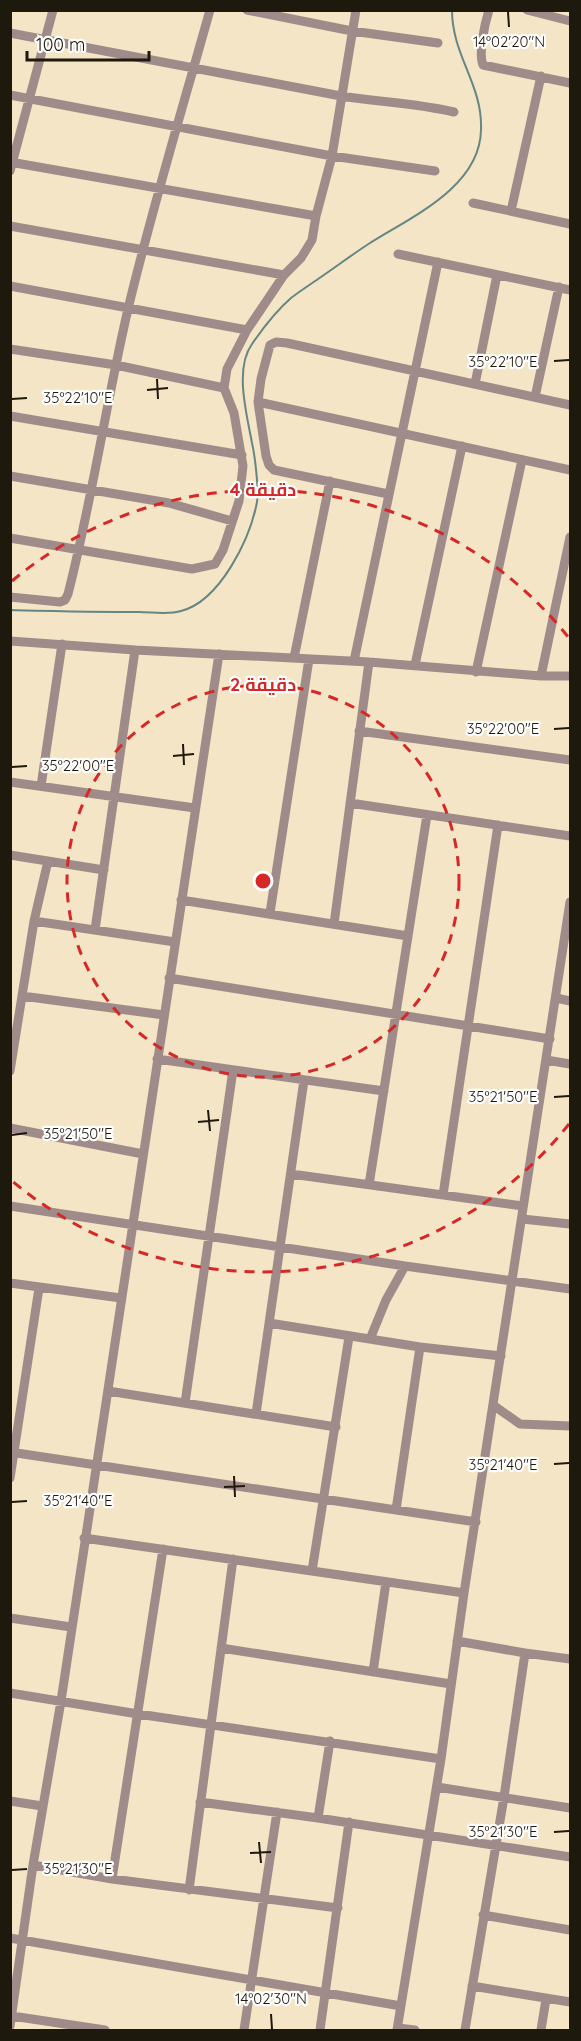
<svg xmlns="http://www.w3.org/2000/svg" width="581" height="2041" font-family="Quicksand,Cairo,sans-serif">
  <rect width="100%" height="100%" fill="#f3e5c5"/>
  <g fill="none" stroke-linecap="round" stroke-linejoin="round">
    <path stroke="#658685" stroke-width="2" d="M10,610c44,1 86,2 129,2 13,0 30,3 42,-1 39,-10 69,-72 76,-109 2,-12 -2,-46 -5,-59 -5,-28 -18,-74 0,-99 11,-16 24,-33 39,-46 9,-7 20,-14 30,-21 16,-11 32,-23 49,-34 41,-26 110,-56 111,-113 2,-45 -29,-74 -29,-120"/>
    <path stroke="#9f8b89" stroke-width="9" d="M247,10l105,21 86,12
      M489,10c-4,13 -11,43 -6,55l87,18
      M527,10l43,11
      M10,33l331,63c37,6 75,7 113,16
      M10,95l322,61 103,15
      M10,162l306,54
      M10,171l43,-161
      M473,203l97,21
      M511,211l30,-135
      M10,226l274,49
      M398,254l172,36
      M10,286l237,44
      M10,349l106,16 108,23
      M475,384l22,-109
      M535,397l24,-110
      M258,402l312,68
      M10,416l232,39
      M10,476l159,27 63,18
      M388,494l-114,-24 -5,-5 -3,-9 -8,-54 3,-23 9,-34 6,-3 11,1 283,62
      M10,538l182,31 23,-5 8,-14 16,-49 4,-35 -9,-53 -10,-25 3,-19 20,-39 37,-55 17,-17 11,-18 4,-24 16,-60 24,-146
      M10,597l50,5 5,-2 3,-6c24,-94 38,-190 60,-285 24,-100 54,-199 82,-299
      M10,641l125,9 234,12 172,14h29
      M294,658l36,-177
      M354,661l84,-399
      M415,665l47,-219
      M476,672l46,-212
      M541,676l29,-139
      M359,731l211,29
      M10,782l185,26
      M41,786l21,-142
      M350,803l220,33
      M10,855l94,15
      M181,900l227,36
      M270,913l39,-254
      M34,921l141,21
      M334,924l35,-262
      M95,930l40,-280
      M169,978l381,61
      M22,996l142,19
      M556,998l14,3
      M157,1059l227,32
      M546,1060l24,4
      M10,1071l24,-150 14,-60
      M10,1128l133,26
      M291,1174l232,32
      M369,1185l58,-370
      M443,1195l55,-370
      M10,1206l395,60 165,23
      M522,1219l48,5
      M10,1283l111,15
      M269,1323l151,24 81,9
      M370,1339l16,-39 19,-34
      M108,1391l228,36
      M185,1403l48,-333
      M493,1405l27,19 50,2
      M256,1414l48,-334
      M10,1452l466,70
      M10,1478l29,-190
      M396,1510l24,-163
      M84,1538l380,55
      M312,1571l37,-234
      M10,1618l61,9
      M457,1641l68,12 -21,144 -39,233
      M221,1648l230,36
      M525,1653l45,6
      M373,1672l13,-90
      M10,1693l128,21 303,45
      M437,1787l133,21
      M10,1801l32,5
      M200,1802l118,16 252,39
      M318,1818l12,-77
      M33,1865l79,14 226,29
      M112,1879l51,-330
      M189,1890l44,-331
      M483,1915l87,15
      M10,1938l391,68
      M472,1986l98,16
      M12,2016l93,14
      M10,2026l23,-161 28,-164 158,-1047
      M398,2028l17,2
      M244,2030l33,-218
      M320,2030l29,-208
      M397,2030l44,-271 23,-166 106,-691
      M541,2030l5,-31"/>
  </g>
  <path fill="none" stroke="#1e190d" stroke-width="2" d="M508,12l1,15M554,361l15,-1M157,379l1,20M147,390l21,-2M12,399l15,-1M554,729l15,-1M183,744l1,21M173,756l21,-2M12,767l15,-1M554,1097l15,-1M208,1110l2,21M198,1122l21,-2M12,1135l15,-2M554,1464l15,-1M234,1476l1,21M224,1487l21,-1M12,1502l15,-1M554,1832l15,-1M259,1842l2,21M250,1853l21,-1M12,1870l15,-1M271,2014l1,15"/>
  <g fill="none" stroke="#d62828" stroke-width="3" stroke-dasharray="10 8">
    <circle cx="263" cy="881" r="196"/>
    <path d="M569 1124A391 391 0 0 1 12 1181M12 581A391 391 0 0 1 569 638"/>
  </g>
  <g font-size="15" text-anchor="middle" fill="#1e190d" stroke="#fff" stroke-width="4.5" stroke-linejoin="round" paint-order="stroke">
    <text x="509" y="47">14°02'20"N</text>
    <text x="503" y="367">35°22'10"E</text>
    <text x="78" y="403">35°22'10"E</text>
    <text x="503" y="734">35°22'00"E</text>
    <text x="78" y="771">35°22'00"E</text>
    <text x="503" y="1102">35°21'50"E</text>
    <text x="78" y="1139">35°21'50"E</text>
    <text x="503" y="1470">35°21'40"E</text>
    <text x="78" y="1506">35°21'40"E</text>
    <text x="503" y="1837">35°21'30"E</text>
    <text x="78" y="1874">35°21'30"E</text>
    <text x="271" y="2004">14°02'30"N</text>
  </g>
  <circle cx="263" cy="881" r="9" fill="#d62828" stroke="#fff" stroke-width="3"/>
  <g font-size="18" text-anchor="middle" font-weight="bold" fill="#d62828" stroke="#fff" stroke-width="4.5" stroke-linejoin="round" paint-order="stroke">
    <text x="263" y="496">4 دقيقة</text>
    <text x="263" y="691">2 دقيقة</text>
  </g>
  <rect width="581" height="2041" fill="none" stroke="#1e190d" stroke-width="24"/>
  <path d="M27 51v9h122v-9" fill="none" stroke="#1e190d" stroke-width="3"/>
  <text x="36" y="51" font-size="18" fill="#1e190d" stroke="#ffffff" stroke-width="4.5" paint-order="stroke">100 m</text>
</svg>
